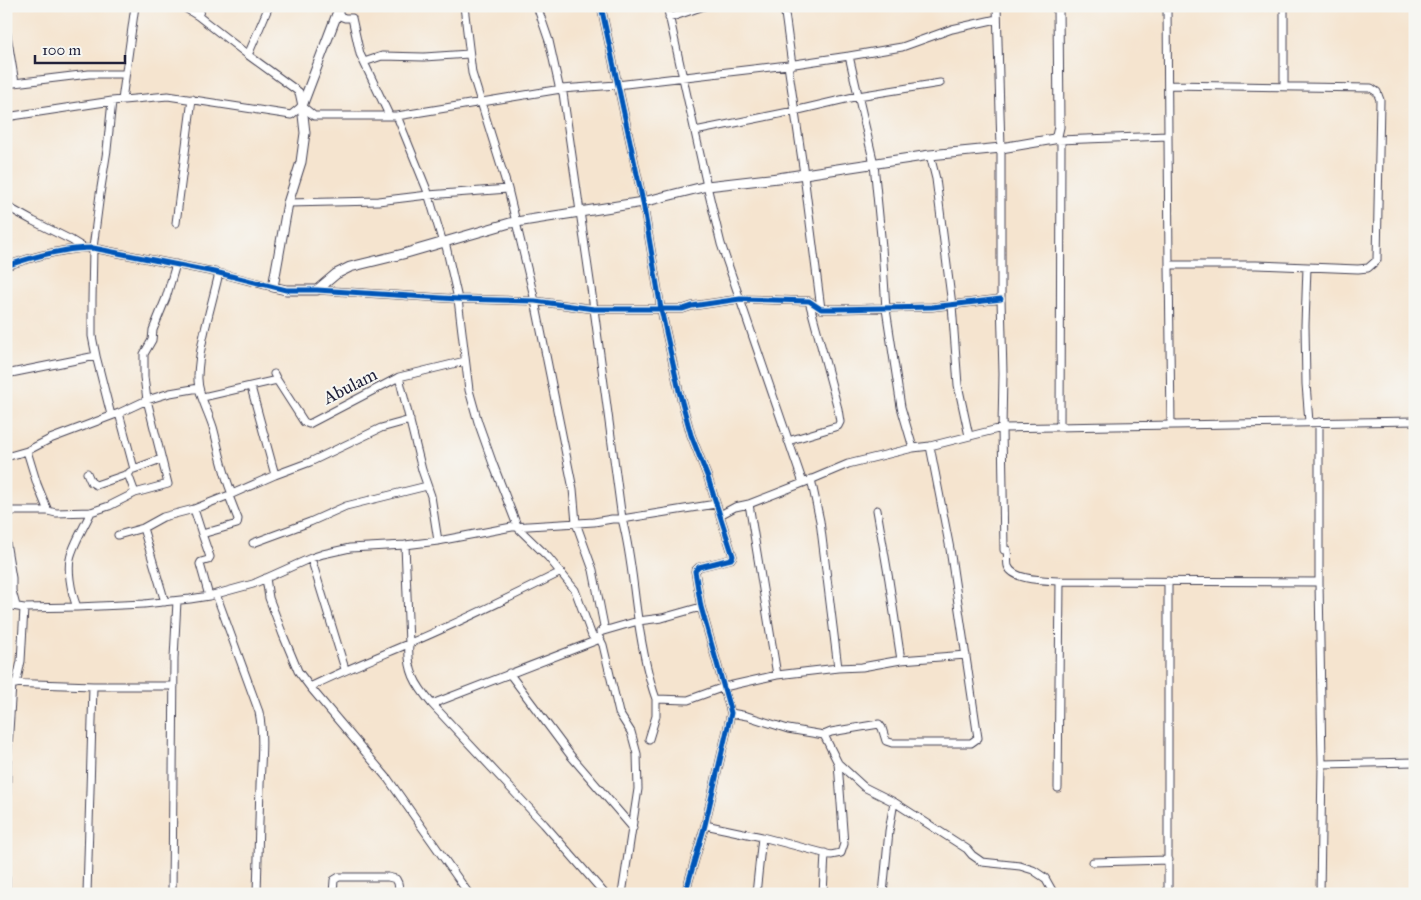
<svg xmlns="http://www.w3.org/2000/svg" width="1421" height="900" font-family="'IM FELL Great Primer',serif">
  <rect width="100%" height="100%" fill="#f6f6f2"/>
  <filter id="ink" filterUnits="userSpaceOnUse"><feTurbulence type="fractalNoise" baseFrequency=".02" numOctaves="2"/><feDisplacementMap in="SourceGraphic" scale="10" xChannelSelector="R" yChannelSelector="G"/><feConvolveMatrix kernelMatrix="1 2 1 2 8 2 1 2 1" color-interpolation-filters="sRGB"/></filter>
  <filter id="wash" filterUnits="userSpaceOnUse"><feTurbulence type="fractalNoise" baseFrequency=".0096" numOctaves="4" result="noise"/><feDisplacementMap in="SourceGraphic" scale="20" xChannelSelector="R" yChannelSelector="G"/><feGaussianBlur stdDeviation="1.12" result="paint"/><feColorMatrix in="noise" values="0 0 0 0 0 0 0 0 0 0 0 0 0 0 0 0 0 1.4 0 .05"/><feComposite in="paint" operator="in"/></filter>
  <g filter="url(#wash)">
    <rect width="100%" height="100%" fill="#f5e4cf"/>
  </g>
  <g filter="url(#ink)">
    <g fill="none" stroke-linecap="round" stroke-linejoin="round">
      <g stroke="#423f51" stroke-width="9">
        <path id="minor" d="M182,6l16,10 50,39 51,37 3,14 12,10h83l164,-27 56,-4 171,-20 61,-9 53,-9 50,-18 45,-10
          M464,6l8,67 36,116 27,112 38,188 3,34 17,47 11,56 -3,6
          M537,6l12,35 10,45 4,7 31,216 28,210c9,33 11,67 16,100 4,27 9,55 18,80
          M601,6l42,196 18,107 18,82 12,44 17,43 25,78 -2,3 -32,8 -4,4 6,36 30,106 -26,112 -20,69
          M667,6l40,180 14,58 82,239
          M784,6l8,59
          M997,6l4,142v151l2,74 -1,55 2,122h3c1,5 0,12 1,16 5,15 39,14 52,15l259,1
          M1167,6l2,259 2,160
          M337,15l8,3h7l8,36 29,61
          M198,16l4,-10
          M669,18l35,-12
          M6,29l9,54
          M248,55l21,-49
          M849,56l25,108 8,83 4,62 15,98 12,41
          M364,62l18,-6 42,1 45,-3
          M788,65l15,102 18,142
          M6,84l83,-10h35
          M1168,85l203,3 6,4 3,8 -3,160 -9,8 -10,1 -102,-4h-87
          M1284,87v-81
          M122,100l13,-94
          M397,116l30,74 16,53 3,3 12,53 11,91 9,32 15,42 25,64 30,29 27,33 17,46 8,3 3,6 16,68 12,19 6,22 1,35 -16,105
          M6,117l106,-16 56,-5 123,19 11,-9
          M695,131l99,-20 64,-15 82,-13
          M1058,140l110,-4
          M930,155l6,24 16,126 6,80 11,51
          M288,203l90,-2 50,-6 80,-6
          M6,206l27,15 38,19 13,8
          M176,223l16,-124
          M6,266c26,-9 60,-18 87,-18l126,25 54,14
          M1307,267l-2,58 1,59 3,38
          M219,273c-7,31 -20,71 -21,103 -1,16 10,35 15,51 6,22 10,46 19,67l43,-19 35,-13 71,-34 29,-8
          M317,290l141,9 77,2 59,8h89l9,-3 48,-7 69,2 12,8h15l96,-2 69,-8
          M6,374l90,-18
          M399,377l23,93 9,26 7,45
          M277,380l27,42 5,2 90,-47 66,-16
          M251,387l24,88
          M203,397l74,-17 -3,-6
          M119,413l15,56 27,-10
          M111,415l-15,-59 -4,-20v-36l1,-52 7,-54 7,-44 5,-49
          M1319,422v160l3,182 -2,130
          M1060,426l1,-285
          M788,441l50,-15 2,-4 -2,-13 -29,-108
          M27,451l10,33 11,27
          M6,457l21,-6 23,-12 69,-26 28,-13 23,-7 29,-5
          M130,472l-2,2 7,19
          M87,473l4,9 5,3 32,-11
          M811,479l9,42 18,147
          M749,504l28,171
          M194,509l8,25
          M877,510l12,70 12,80
          M6,511h42l8,2 35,-1 18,-6 26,-13 33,-9 -21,-84 -3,-23v-23l8,-14 1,-10 13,-32 10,-34
          M720,515l15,-8 14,-3 54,-21 45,-19 65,-16 17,-2 72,-18 413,-7
          M143,528l22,74
          M118,535l25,-7 20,-11 31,-8 38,-15
          M6,542l6,36v13l4,15
          M253,543l57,-21 36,-16 81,-20
          M405,545l4,99c-2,26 6,40 23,60l112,120 61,70
          M311,558l34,111
          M266,578l3,20 14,37 15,36 12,16 78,92 81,115
          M1168,581v313
          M216,594l43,118c5,24 2,49 1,73 -1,36 -2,72 -3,109
          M209,596l-9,-32 1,-2 7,-2 2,-3 -8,-23 35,-10 1,-5 -9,-23
          M6,605l18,3 53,-1 67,-3 46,-5 19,-3 44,-12 58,-26 12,-4 27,-6 55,-3 33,-4 74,-14 82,-5 18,-3h10l94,-15
          M77,607c-6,-15 -11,-40 -5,-55 5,-14 13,-27 19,-40
          M600,632l38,-11 24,-3 39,-11
          M509,673l62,83 62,72
          M6,683l87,3h81
          M16,684l5,-23 3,-53
          M310,687c32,-16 65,-29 98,-43 52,-22 103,-47 153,-72
          M432,704l168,-65
          M731,713l16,3 41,13 36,6 14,28 26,24 30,15 73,47 5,6 10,7 38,4 13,4 12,8 9,16
          M824,735l7,-3 48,-8 3,4 4,13 6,2h79l7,-5 -28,-189 -20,-103
          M649,739l7,-23v-17l32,1 36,-13 53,-12 61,-7 24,-1 39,-7 65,-5
          M1322,764l93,-2
          M1058,788l2,-207
          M705,825l57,12 69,18 10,-2 3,-9 -6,-81
          M6,858l1,-95 5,-79
          M1093,862l76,-2
          M6,878v16
          M87,894l6,-208
          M172,894l2,-236 3,-57
          M333,894l1,-14 5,-3h49l8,2 2,4 2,11
          M756,894l6,-57
          M823,894l2,-41
          M883,894l6,-63 5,-29"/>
      </g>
      <g stroke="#423f51" stroke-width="11">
        <path id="tertiary" d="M340,6l-38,100 3,27 -4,29 -13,41 -15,84 13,3h31l19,-16 14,-7 53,-13 107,-31 133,-21 64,-16 71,-8 152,-23 71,-7 53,-9 3,-3 2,-9 -1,-121"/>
      </g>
      <use href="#minor" stroke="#fff" stroke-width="7"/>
      <use href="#tertiary" stroke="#fff" stroke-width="9"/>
      <g stroke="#f6f6f2" stroke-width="8">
        <path id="cycleway" d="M601,6l42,196 18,107 18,82 12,44 17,43 25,78 -2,3 -32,8 -4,4 6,36 30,106 -26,112 -20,69
          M6,266c26,-9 60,-18 87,-18l126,25 67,17h31l141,9 77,2 59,8h89l9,-3 48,-7 69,2 12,8h15l96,-2 69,-8"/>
      </g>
      <use href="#cycleway" stroke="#0057b8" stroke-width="5"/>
    </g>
  </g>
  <g text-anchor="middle" stroke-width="4" stroke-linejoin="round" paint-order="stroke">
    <g font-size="18" fill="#22223b" stroke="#f6f6f2">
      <text transform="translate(350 386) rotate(-27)" y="6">Abulam</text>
    </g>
  </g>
  <rect width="1421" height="900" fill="none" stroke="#f6f6f2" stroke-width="25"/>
  <path d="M35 55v8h90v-8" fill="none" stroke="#22223b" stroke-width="2.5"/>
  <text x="42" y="55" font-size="15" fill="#22223b" stroke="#f6f6f2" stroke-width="4" paint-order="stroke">100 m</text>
</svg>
